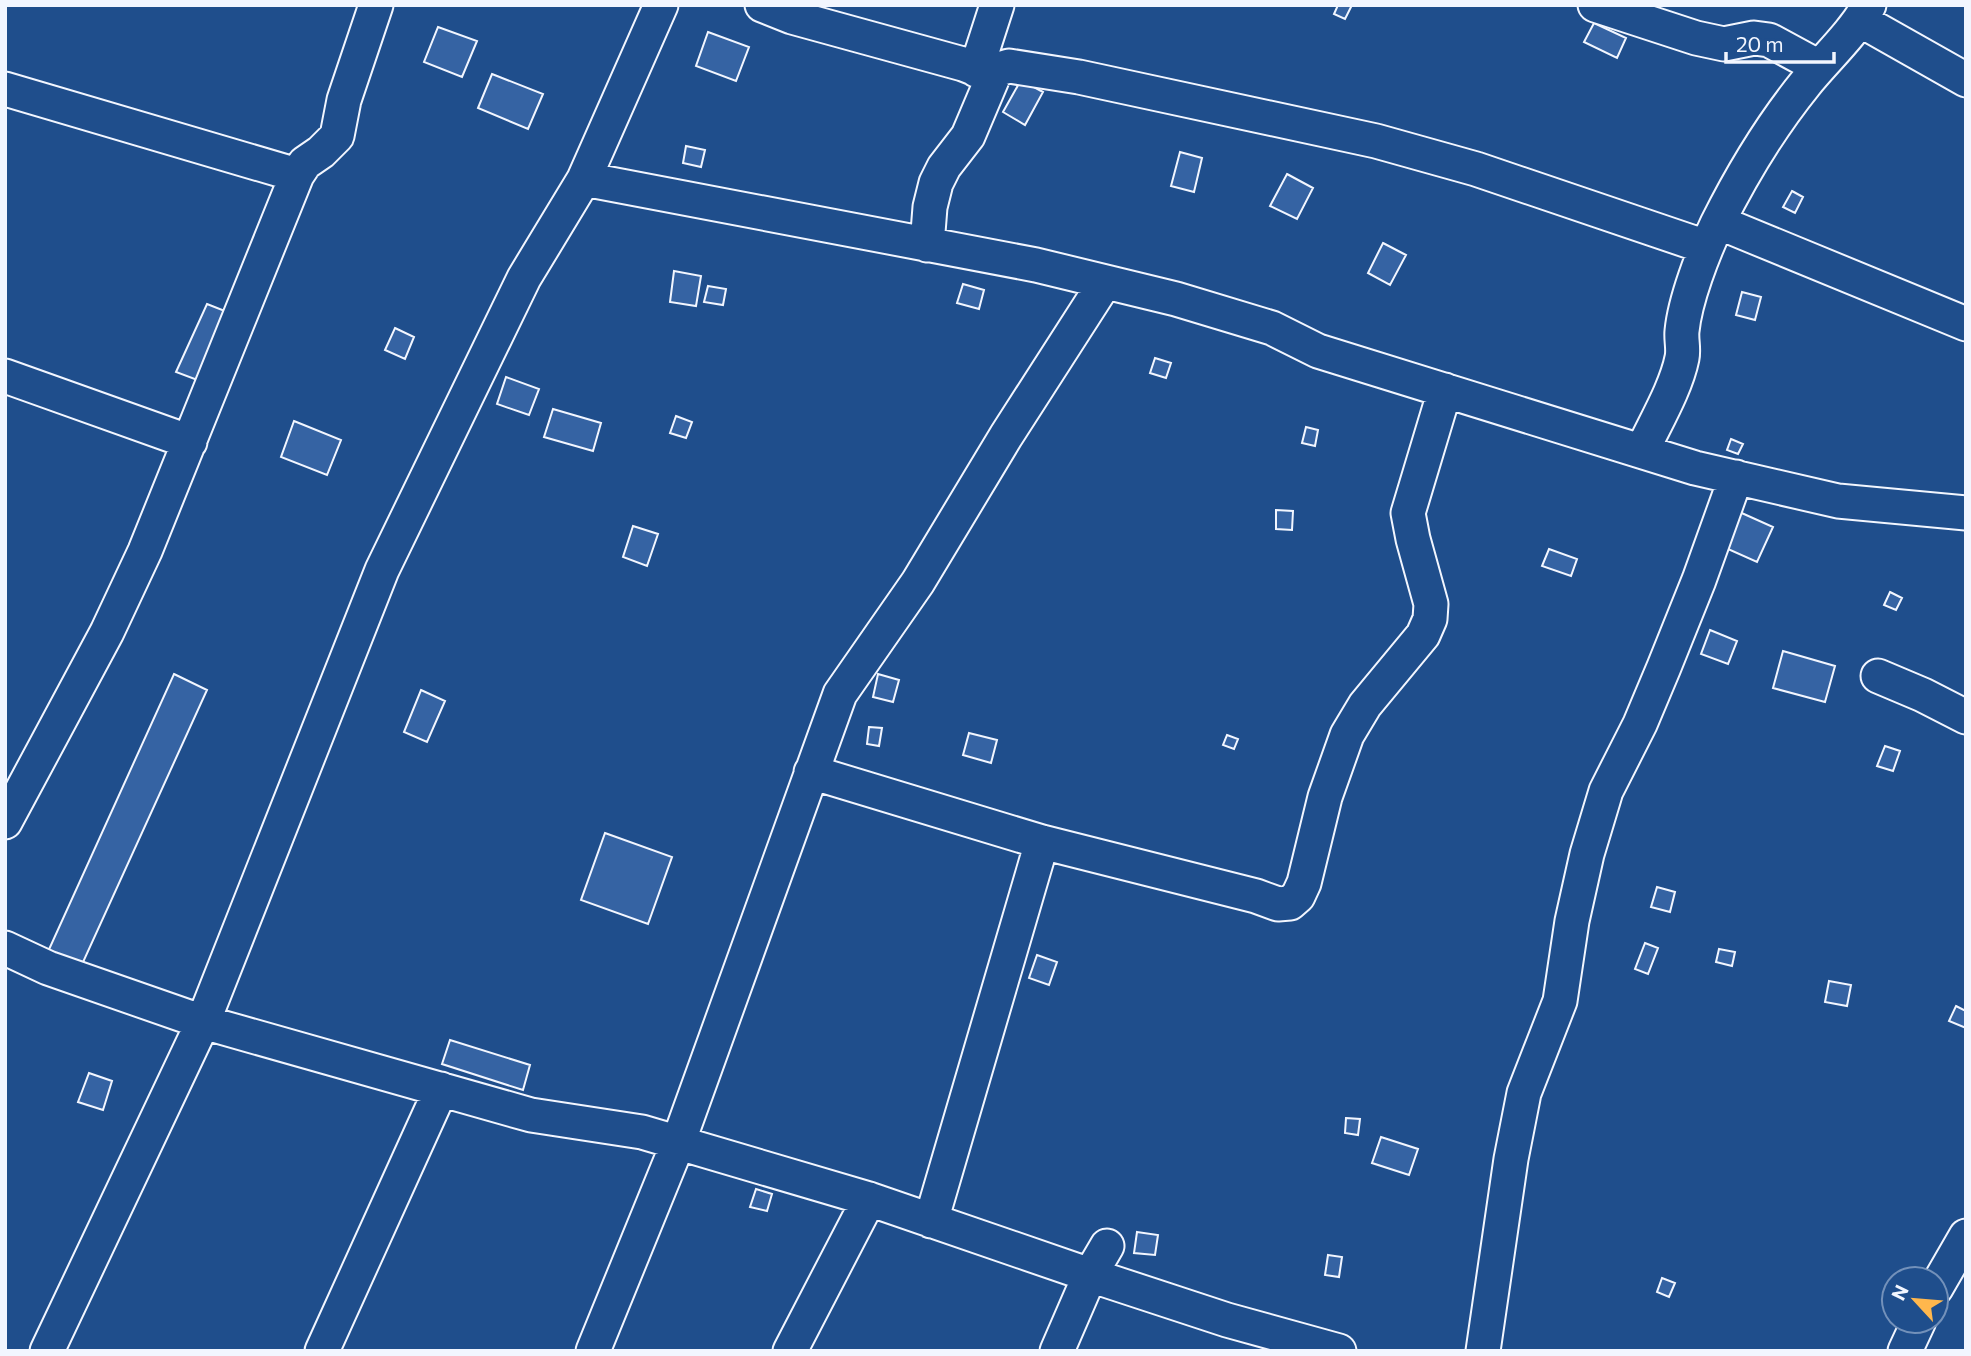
<svg xmlns="http://www.w3.org/2000/svg" width="1971" height="1356" font-family="Commissioner,sans-serif">
  <rect width="100%" height="100%" fill="#1f4e8c"/>
  <path fill="#3563a3" stroke="#f2f6ff" stroke-width="2" d="M1338,5h14l-7,14 -11,-5z
    M1594,23l32,15 -9,20 -33,-16z
    M438,27l39,14 -15,36 -38,-15z
    M708,32l41,15 -13,34 -40,-15z
    M492,74l51,20 -15,35 -50,-21z
    M1021,80l22,12 -18,33 -22,-13z
    M686,146l19,4 -4,17 -18,-4z
    M1180,152l22,6 -8,34 -23,-6z
    M1287,174l26,14 -16,31 -27,-13z
    M1792,191l11,6 -8,16 -12,-6z
    M1383,243l23,12 -16,30 -22,-12z
    M674,271l27,5 -5,30 -26,-4z
    M963,284l21,6 -5,19 -22,-6z
    M708,286l18,3 -3,16 -19,-3z
    M1742,292l19,5 -6,23 -19,-5z
    M207,304l23,9 -30,68 -24,-9z
    M395,328l19,9 -9,22 -20,-9z
    M1155,358l16,5 -5,15 -16,-5z
    M506,377l33,12 -10,26 -32,-11z
    M553,409l48,14 -8,28 -49,-14z
    M676,416l16,6 -6,16 -16,-5z
    M294,421l47,19 -14,35 -46,-18z
    M1306,427l12,3 -3,16 -13,-3z
    M1731,439l12,5 -5,10 -11,-4z
    M1276,510l17,1 -1,19 -16,-1z
    M1735,510l38,17 -16,35 -38,-17z
    M633,526l25,8 -11,32 -24,-9z
    M1549,549l28,10 -6,17 -29,-10z
    M1890,592l12,6 -6,12 -12,-5z
    M1710,630l27,11 -9,23 -27,-10z
    M1783,651l52,15 -10,36 -52,-14z
    M174,674l33,16 -128,281 -33,-15z
    M878,674l21,6 -6,22 -20,-5z
    M421,690l24,11 -18,41 -23,-10z
    M869,727l13,1 -3,18 -12,-2z
    M969,733l28,7 -6,23 -28,-8z
    M1227,735l11,4 -4,10 -11,-4z
    M1885,746l15,5 -7,20 -16,-5z
    M605,833l67,24 -24,67 -67,-24z
    M1657,887l18,5 -5,20 -19,-5z
    M1645,943l13,5 -10,26 -13,-5z
    M1719,949l16,3 -3,14 -16,-4z
    M1037,955l20,7 -8,23 -20,-7z
    M1829,981l22,4 -4,21 -22,-4z
    M1956,1006l10,5v17l-17,-7z
    M450,1040l80,25 -7,25 -81,-26z
    M89,1073l23,8 -9,29 -25,-8z
    M1346,1118l14,1 -2,16 -13,-2z
    M1381,1137l37,12 -9,26 -37,-12z
    M756,1189l16,5 -5,17 -17,-4z
    M1137,1232l21,3 -3,20 -21,-2z
    M1328,1255l14,2 -3,20 -14,-2z
    M1662,1278l13,5 -6,14 -12,-5z"/>
  <g fill="none" stroke-linecap="round" stroke-linejoin="round">
    <g stroke="#f2f6ff" stroke-width="37">
      <path id="street" d="M762,5l30,12 171,47 23,9 23,-7 70,11 297,64 100,28 230,78
        M1595,5l101,33 28,6 30,-6 15,2 50,27
        M1860,20l106,60
        M976,70l21,-65
        M5,89l292,86
        M584,179l452,86 140,34 96,29 46,23 377,117 143,33 128,12
        M1718,222l248,102
        M927,245l3,-38 6,-24 8,-16 24,-31 28,-66
        M5,376l185,66
        M1642,451c13,-28 34,-63 40,-93 2,-9 -1,-18 0,-27 3,-31 21,-78 35,-107 24,-48 54,-98 88,-140 21,-26 47,-49 64,-79
        M1878,676l45,19 43,22
        M811,772l231,70 214,54 22,8 12,-1 8,-7 6,-13 21,-86 22,-62 18,-30 58,-70 7,-16 1,-15 -18,-65 -5,-26 37,-123
        M5,822l102,-190 38,-81 152,-376 8,-12 16,-11 16,-16 7,-36 32,-95
        M5,948l43,20 155,54 328,93 111,17 227,67 221,76 17,-29
        M931,1221l111,-379
        M1936,1288l30,-52
        M47,1351l156,-329 179,-452 142,-292 60,-99 77,-174
        M322,1351l119,-262
        M593,1351l85,-208 162,-449 78,-112 88,-146 99,-154
        M790,1351l79,-152
        M1057,1351l33,-76 137,45 112,31
        M1483,1351l28,-192 13,-66 36,-92 12,-80 15,-67 19,-63 34,-67 24,-57 35,-87 37,-103
        M1905,1351l14,-30"/>
    </g>
    <use href="#street" stroke="#1f4e8c" stroke-width="33"/>
  </g>
  <rect width="1971" height="1356" fill="none" stroke="#f2f6ff" stroke-width="14"/>
  <g transform="translate(1915 1300) rotate(296)"><circle r="33" fill="#1f4e8c" stroke="#7391ba" stroke-width="2"/>
  <path d="M0-5L12 26L0 18L-12 26Z" fill="#ffb74d"/>
  <text y="-10" font-size="19" font-weight="bold" text-anchor="middle" fill="#f2f6ff">N</text>
  </g>
  <path d="M1726 52v10h108v-10" fill="none" stroke="#f2f6ff" stroke-width="3.5"/>
  <text x="1736" y="52" font-size="21" fill="#f2f6ff" stroke="#1f4e8c" stroke-width="5" paint-order="stroke">20 m</text>
</svg>
